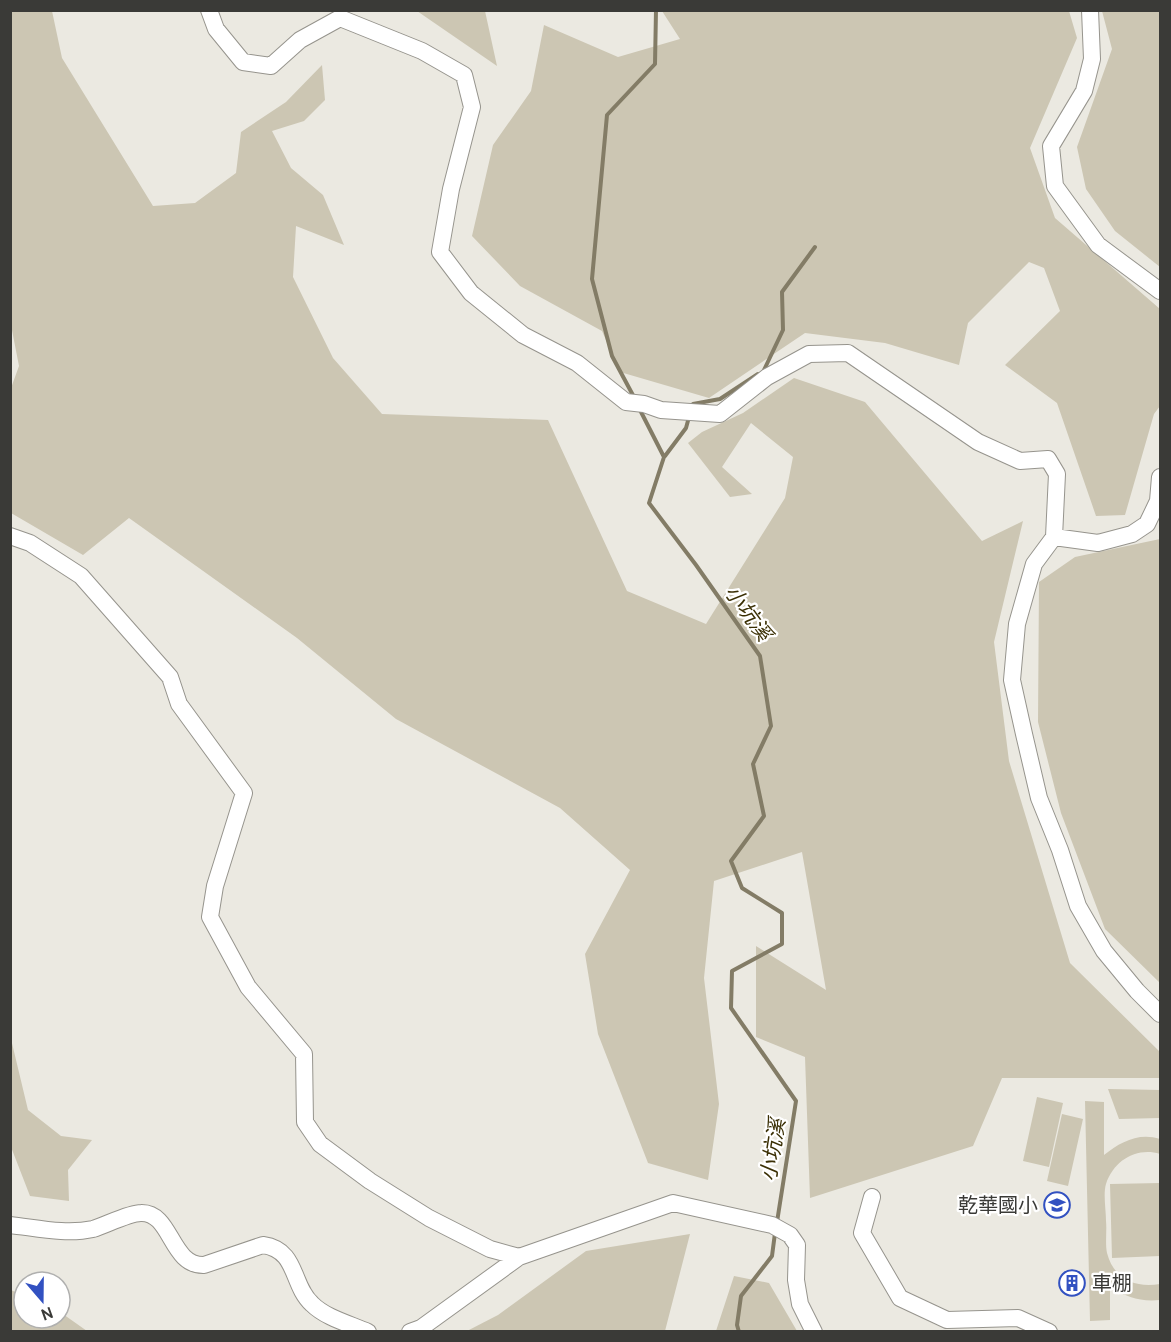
<svg xmlns="http://www.w3.org/2000/svg" width="1171" height="1342" font-family="Cabin,'Noto Sans TC',sans-serif">
  <rect width="100%" height="100%" fill="#ebe9e1"/>
  <path fill="#ccc6b3" d="M11,10l41,1 10,47 91,148 42,-3 41,-30 5,-41 45,-30 36,-37 3,35 -21,21 -32,10 19,37 32,27 21,50 -48,-19 -3,51 40,81 49,56 166,6 79,171 79,33 79,-126 8,-41 -42,-34 -29,44 30,27 -22,3 -42,-54 14,-11 41,-19 51,-35 71,24 117,139 41,-20 -29,121 15,119 61,202 90,89v26h-158l-29,68 -163,52 -5,-141 -49,-20v-91l70,44 -24,-138 -88,29 -10,97 15,126 -11,76 -60,-17 -50,-129 -13,-80 45,-84 -70,-62 -164,-89 -99,-81 -168,-120 -46,37 -72,-42v-125l8,-22 -9,-46z
    M417,11h68l12,55z
    M662,11h407l8,27 -47,110 25,70 105,91v97l-6,8 -29,101 -29,1 -39,-113 -52,-38 55,-54 -16,-43 -15,-6 -61,61 -9,42 -74,-22 -80,-10 -96,65 -89,-26 -18,-41 -82,-45 -48,-50 21,-91 38,-54 13,-66 74,32 62,-18z
    M1102,11h58v256l-45,-36 -29,-42 -9,-42 35,-98z
    M1160,539v444l-55,-54 -44,-116 -23,-91 1,-140 36,-25z
    M11,1039l17,71 33,26 31,4 -24,30 1,31 -39,-5 -19,-49z
    M1108,1089l52,1v28l-41,1z
    M1037,1097l26,6 -14,64 -26,-6z
    M1085,1101l19,1v53c16,-13 35,-23 56,-16v15c-23,-7 -46,6 -54,30 -3,10 0,26 0,37 1,10 -1,22 1,32 7,27 29,35 53,31v16c-20,2 -33,-3 -50,-13v33l-20,1z
    M1062,1114l21,5 -15,67 -21,-5z
    M1160,1183v73l-48,2 -2,-74z
    M690,1234l-25,97h-198l31,-16 88,-64z
    M734,1276l35,7 28,48h-81z
    M11,1290l13,6v22h36v-6l27,19h-76z"/>
  <g fill="none" stroke-linecap="round" stroke-linejoin="round">
    <path stroke="#837c66" stroke-width="4" d="M764,370l19,-40 -1,-38 33,-45
      M635,399l-23,-43 -20,-77 15,-164 48,-51 1,-54
      M692,407l1,-3 27,-5 38,-25
      M639,408l25,49 -15,46 47,62 64,91 11,70 -18,38 11,52 -33,45 11,27 40,25v31l-50,27 -1,37 65,93 -19,121
      M665,456l21,-28 3,-11
      M739,1332l-2,-7 4,-29 31,-40 3,-23"/>
    <g stroke="#96948d" stroke-width="18">
      <path id="minor" d="M209,10l7,19 27,33 28,4 29,-26 40,-22 82,33 42,24 8,32 -21,82 -11,63 31,41 52,42 54,28 49,39 18,2 17,6 59,4 47,-37 42,-23 39,-1 130,89 42,19 28,-2 9,15 -3,63
        M1090,10l2,49 -8,32 -33,55 4,40 43,59 62,46
        M1160,477l-2,24 -11,23 -15,10 -34,9 -44,-6 -20,27 -17,60 -5,56 12,54 15,64 21,52 18,56 26,45 33,40 23,23
        M10,536l20,7 51,33 89,101 9,27 65,89 -29,93 -5,31 38,70 56,67 1,68 15,22 50,37 59,37 61,31 29,8
        M872,1197l-10,36 38,65 47,22 71,-2 31,14
        M10,1225c27,3 56,10 83,4 13,-4 36,-16 48,-16 31,-1 29,53 63,52l59,-20c35,5 28,40 49,59 14,14 38,20 56,28
        M410,1332l11,-4 98,-71 154,-54 99,22 18,10 7,10 -1,35 4,24 14,28"/>
    </g>
    <use href="#minor" stroke="#fff" stroke-width="16"/>
  </g>
  <defs>
    <g id="school-ring" transform="scale(1.35)"><circle r="9.5" fill="#fff" stroke="#3251c1" stroke-width="1.5"/><path d="M0-5L7-2L0 1L-7-2ZM-4 1L0 2.5L4 1V4Q0 6-4 4Z" fill="#3251c1"/></g>
    <g id="building-ring" transform="scale(1.35)"><circle r="9.5" fill="#fff" stroke="#3251c1" stroke-width="1.5"/><path d="M-4-6H4V6H1V3H-1V6H-4ZM-2.5-4.3h1.7v1.8h-1.7ZM.8-4.3h1.7v1.8H.8ZM-2.5-1h1.7V.8h-1.7ZM.8-1h1.7V.8H.8Z" fill="#3251c1"/></g>
  </defs>
  <g fill-rule="evenodd">
    <use href="#school-ring" x="1057" y="1205"/>
    <use href="#building-ring" x="1072" y="1283"/>
  </g>
  <g text-anchor="middle" stroke-width="4.5" stroke-linejoin="round" paint-order="stroke">
    <g font-size="20" fill="#3a3a37" stroke="#fff" text-anchor="end">
      <text x="1038" y="1212">乾華國小</text>
      <text x="1092" y="1290" text-anchor="start">車棚</text>
    </g>
    <g font-size="21" font-style="italic" fill="#3a2f04" stroke="#fff">
      <text transform="translate(748 613) rotate(54)" y="7">小坑溪</text>
      <text transform="translate(773 1150) rotate(-81)" y="7">小坑溪</text>
    </g>
  </g>
  <rect width="1171" height="1342" fill="none" stroke="#3a3a37" stroke-width="24"/>
  <g transform="translate(42 1300) rotate(160)"><circle r="28" fill="#ffffff" stroke="#b0b0af" stroke-width="1.5"/>
  <path d="M0-4.5L10 22L0 15L-10 22Z" fill="#3251c1"/>
  <text y="-9" font-size="16" font-weight="bold" text-anchor="middle" fill="#3a3a37">N</text>
  </g>
</svg>
